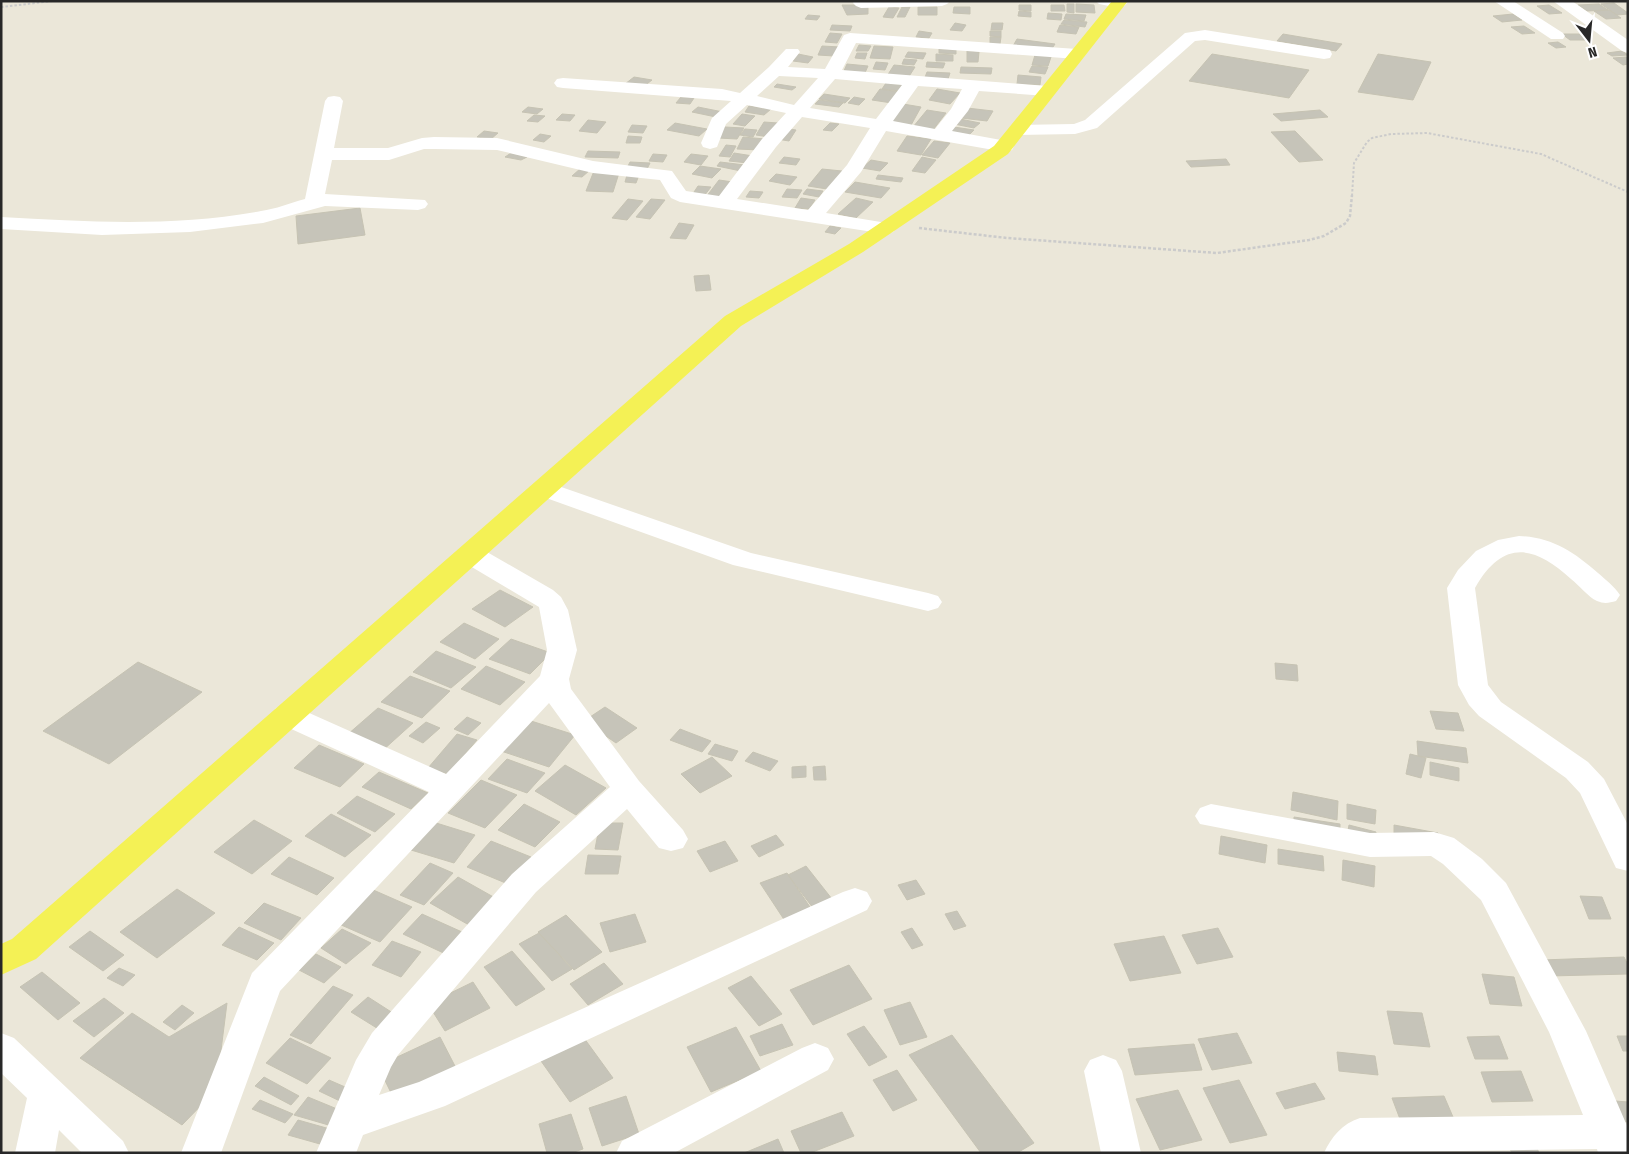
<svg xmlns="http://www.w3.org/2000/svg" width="1629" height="1154" font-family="'Fira Sans Condensed',sans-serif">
  <rect width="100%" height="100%" fill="#ebe7d9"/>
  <path fill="#c6c4b9" stroke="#c6c3b3" d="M1614,3l14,10v1l-11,1 -16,-11z
    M1067,4h7v9l-7,-1z
    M1076,4l18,1 1,8 -19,-1z
    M1599,4l9,6 -21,1 -9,-6z
    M842,5h26v9l-21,1z
    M1019,5h12v6l-12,-1z
    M1051,5h13l1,6h-14z
    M1549,5l13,8 -13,1 -12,-8z
    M889,7l10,1 -6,10 -10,-1z
    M902,7h8l-5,10h-8z
    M918,7h19v8h-19z
    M954,7h16v7l-17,-1z
    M1609,10l12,8 -15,1 -12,-8z
    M1019,11l12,1v5l-13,-1z
    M1048,13l14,1 -1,6 -14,-1z
    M1066,14l20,1 -2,6 -20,-2z
    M1513,14l9,6 -20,2 -9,-6z
    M808,15l12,1 -3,4 -12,-1z
    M1064,20l23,2 -2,5 -24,-3z
    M955,23l11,2 -4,6 -12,-1z
    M992,23h11l-1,7h-11z
    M832,25l20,1 -2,5 -20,-1z
    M1060,25l19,2 -3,7 -19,-2z
    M1524,26l11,7 -13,1 -11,-7z
    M919,31l13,2 -3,5 -13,-1z
    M990,31h11v6l-11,-1z
    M830,33l12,1 -5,9 -12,-1z
    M1283,34l59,10 -6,7 -59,-10z
    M1562,34h17l8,6h-17z
    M990,37h11l-1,7h-10z
    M1017,39l38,5 -4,6 -38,-4z
    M1558,42l8,5 -10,1 -8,-5z
    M859,45l12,1 -3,5h-12z
    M822,46l18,1 -6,9 -16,-1z
    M874,46l19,1 -3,12 -20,-1z
    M939,49l17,1v4l-17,-1z
    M967,51l12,1 -1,10h-11z
    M1622,51l6,4 -16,1 -5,-3z
    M908,52l18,1 -3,6 -18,-2z
    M857,53h10l-2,6 -10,-1z
    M798,54l15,3 -5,6 -15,-2z
    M936,54l17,1v6h-17z
    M1212,54l97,16 -20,28 -100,-17z
    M1378,54l53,8 -18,38 -55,-8z
    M1035,55l16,2 -3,9 -16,-1z
    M1626,57l2,1v6l-5,1 -10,-7z
    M904,59l13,1 -3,5 -12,-1z
    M876,62l12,1 -3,7 -12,-1z
    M927,62l18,1 -2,5 -17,-1z
    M847,64l21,2 -4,9 -21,-2z
    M894,65l21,2 -7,11 -21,-2z
    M1032,66l16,1 -3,7 -16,-2z
    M961,67l31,1 -1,6 -31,-1z
    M927,72l23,1 -3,9 -23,-2z
    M1018,75l23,2 -1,8 -23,-1z
    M634,77l18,3 -9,7 -18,-3z
    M886,83l18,2 -4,6 -18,-2z
    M777,84l19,3 -4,3 -18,-3z
    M880,89l20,3 -8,11 -20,-3z
    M937,89l23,4 -10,11 -21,-4z
    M824,94l26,4 -5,5 -26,-4z
    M681,97l13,1 -4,6 -14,-1z
    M854,97l11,2 -6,6 -11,-2z
    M819,100l24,3 -4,4 -24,-3z
    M903,104l18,3 -11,20 -23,-3z
    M749,106l22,3 -7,6 -19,-3z
    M528,107l15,2 -6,5 -15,-2z
    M698,107l25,5 -7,5 -24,-5z
    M967,108l26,3 -6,10 -26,-3z
    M927,110l19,3 -13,17 -20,-3z
    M1320,110l8,7 -47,4 -8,-7z
    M562,114l13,1 -5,6 -14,-1z
    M742,114l13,2 -10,10 -12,-2z
    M534,115l11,1 -7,6 -11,-1z
    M960,119l20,4 -6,5 -20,-4z
    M588,120l18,2 -9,11 -18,-2z
    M764,122l14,1 -9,14 -13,-2z
    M675,123l32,6 -8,7 -32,-6z
    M830,123l9,1 -7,7 -9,-1z
    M632,125l15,1 -4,7 -15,-1z
    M725,127l19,1 -7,11 -19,-1z
    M954,127l20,3 -5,5 -20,-3z
    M784,128l12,2 -7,11 -12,-2z
    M745,129l12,1 -4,7 -13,-2z
    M484,131l14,2 -7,6 -14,-2z
    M1295,131l28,29 -24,2 -28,-30z
    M540,134l11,2 -7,6 -11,-2z
    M628,136l14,1 -2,6h-14z
    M907,136l24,3 -10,16 -24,-4z
    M743,137l22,2 -5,11 -23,-1z
    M934,141l16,2 -12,15 -16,-3z
    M726,145l10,1 -6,11 -11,-1z
    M588,151l32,1 -2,6 -33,-1z
    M511,153l16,4 -6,3 -16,-3z
    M734,153l19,3 -5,7 -19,-2z
    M653,154l14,1 -4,7 -14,-1z
    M691,154l17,2 -7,9 -17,-3z
    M784,157l16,2 -4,6 -17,-2z
    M922,157l14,3 -11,13 -13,-2z
    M1226,159l4,6 -39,2 -5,-6z
    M871,160l17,3 -8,8 -18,-3z
    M630,162l20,1 -3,6 -20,-1z
    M720,162l25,3 -4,6 -24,-5z
    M700,166l21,3 -9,9 -20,-4z
    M581,168l9,2 -8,7 -10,-1z
    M822,169l20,2 -15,18 -19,-3z
    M594,171l25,2 -6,19 -27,-1z
    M776,174l21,3 -7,8 -21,-4z
    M627,175h12l-3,8 -11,-1z
    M878,175l25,3 -2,4 -25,-3z
    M719,180l14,2 -13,17 -14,-2z
    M855,182l35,6 -9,10 -36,-6z
    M698,186l13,1 -7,9 -12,-1z
    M787,189l15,1 -5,8 -15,-1z
    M807,189l16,2 -4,6 -16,-3z
    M750,191l13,1 -4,6 -13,-1z
    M801,198l14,2 -6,9 -14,-1z
    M856,198l17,4 -17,16 -18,-4z
    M628,199l15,2 -16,19 -15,-2z
    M651,199l14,1 -15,19 -14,-2z
    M360,208l5,27 -67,9 -2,-28z
    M679,223l15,2 -8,14 -16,-1z
    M830,226l11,2 -6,6 -10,-2z
    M709,275l2,15 -15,1 -2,-15z
    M500,590l33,17 -28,20 -33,-18z
    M464,623l35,16 -24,20 -35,-17z
    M511,639l40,14 -21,21 -41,-15z
    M436,651l40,16 -25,21 -38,-16z
    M138,662l64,30 -93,72 -66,-33z
    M1275,663l22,2 1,16 -22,-2z
    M486,666l39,16 -25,23 -39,-16z
    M410,676l40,15 -28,27 -41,-16z
    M605,707l32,21 -21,15 -32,-22z
    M378,708l35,15 -31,28 -35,-16z
    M1430,711l28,2 6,18 -28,-2z
    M467,717l14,6 -13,12 -14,-6z
    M528,720l47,15 -26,32 -48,-16z
    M426,722l14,6 -17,15 -14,-7z
    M680,729l31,12 -9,11 -32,-12z
    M457,734l20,6 -29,34 -20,-6z
    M1417,741l49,7 2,15 -50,-7z
    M715,744l23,7 -6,10 -24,-7z
    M319,745l45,19 -24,23 -46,-19z
    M753,752l25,9 -8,10 -25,-10z
    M1410,754l16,4 -5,20 -15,-4z
    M712,757l20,19 -32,17 -19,-19z
    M507,759l38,14 -18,20 -39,-14z
    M1430,762l29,6v13l-29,-6z
    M565,765l41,23 -30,27 -41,-24z
    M806,766v11l-14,1v-11z
    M825,766l1,14h-12l-1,-13z
    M379,772l49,21 -17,16 -49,-22z
    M481,780l36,15 -32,33 -37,-15z
    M1293,792l45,9 -1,19 -46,-10z
    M357,796l38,18 -20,18 -38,-19z
    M524,804l36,18 -25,25 -37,-17z
    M1347,804l29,6 -1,14 -28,-5z
    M331,814l40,21 -26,22 -40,-21z
    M1294,817l46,7v14l-46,-7z
    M254,820l38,21 -40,33 -38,-22z
    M433,822l42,13 -21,28 -43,-13z
    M600,823h23l-5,27 -23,-1z
    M1349,825l27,7 -2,11 -27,-7z
    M1394,825l44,8v17l-44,-9z
    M776,835l8,10 -25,12 -8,-11z
    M1221,836l46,9 -2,18 -46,-9z
    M491,841l40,16 -23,27 -41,-17z
    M725,841l13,20 -28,11 -13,-21z
    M1278,849l45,7 1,15 -46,-7z
    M588,855l33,1 -3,18h-33z
    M289,857l45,21 -17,17 -46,-21z
    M1343,860l32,6 -1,21 -32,-7z
    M430,863l23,10 -29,32 -24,-10z
    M806,866l26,33 -19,9 -25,-33z
    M787,873l25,37 -27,11 -25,-38z
    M458,877l39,22 -28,26 -39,-22z
    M916,880l9,14 -18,6 -9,-15z
    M177,889l38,24 -58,45 -37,-26z
    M371,889l41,18 -32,35 -41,-18z
    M1580,896l22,1 9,22h-22z
    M264,903l37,15 -20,22 -37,-17z
    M957,911l9,15 -12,4 -9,-16z
    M422,914l49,22 -19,21 -49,-23z
    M635,914l11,28 -36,10 -10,-29z
    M566,915l36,37 -28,18 -36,-38z
    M239,927l35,16 -17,17 -35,-15z
    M912,928l11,17 -11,4 -11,-17z
    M1218,928l15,29 -36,7 -15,-29z
    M342,929l29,14 -25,21 -25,-16z
    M90,931l34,24 -21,16 -34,-24z
    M539,933l33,36 -20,12 -33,-37z
    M1164,936l17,37 -51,8 -16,-37z
    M392,941l29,11 -20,25 -29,-12z
    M512,951l33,38 -29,17 -32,-39z
    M316,954l25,13 -17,16 -25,-13z
    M1624,957l4,8v9l-78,2 -8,-16z
    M604,963l19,21 -35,21 -18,-21z
    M849,965l23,34 -59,26 -23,-35z
    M119,968l16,7 -12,11 -16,-8z
    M42,972l38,31 -22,17 -38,-33z
    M1482,974l32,3 8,29 -32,-2z
    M751,976l31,38 -23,12 -31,-38z
    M473,982l17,26 -45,23 -17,-27z
    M333,986l20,9 -42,49 -21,-9z
    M368,997l28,18 -16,15 -29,-18z
    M104,998l20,15 -30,24 -21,-16z
    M910,1002l17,35 -27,8 -16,-35z
    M227,1003l-11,87 -34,35 -102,-67 52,-45 37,24z
    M182,1005l12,8 -19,17 -12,-8z
    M1387,1011l35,2 8,34 -36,-3z
    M782,1024l11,21 -33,11 -10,-20z
    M864,1026l23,31 -18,9 -22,-32z
    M736,1027l25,44 -50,21 -24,-45z
    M1237,1033l15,30 -40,7 -14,-31z
    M952,1035l82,108 -17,10h-36l-72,-98z
    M1499,1036l9,23h-33l-8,-22z
    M1617,1036h11v15h-5z
    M440,1037l16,31 -63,29 -15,-31z
    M290,1038l41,20 -24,26 -41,-21z
    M584,1038l29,40 -43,24 -29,-41z
    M1194,1044l8,26 -67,5 -7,-26z
    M1337,1052l38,4 3,19 -39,-4z
    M897,1070l20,30 -24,11 -20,-31z
    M1521,1071l12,30 -41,1 -11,-30z
    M264,1077l35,19 -8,9 -36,-19z
    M329,1080l23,10 -10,12 -23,-11z
    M1239,1080l28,55 -37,8 -27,-55z
    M1315,1083l10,16 -40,10 -9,-16z
    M1178,1090l24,50 -42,10 -24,-51z
    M626,1096l13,38 -37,12 -13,-38z
    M1444,1096l12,28 -53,3 -11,-29z
    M308,1097l34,14 -10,15 -38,-11z
    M260,1100l33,14 -8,9 -33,-14z
    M1603,1100l25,2v20l-19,-1z
    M842,1112l12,24 -44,17h-9l-10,-22z
    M571,1114l12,35 -12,4h-24l-8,-29z
    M298,1120l32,9 -10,15 -32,-9z
    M778,1139l6,14h-40z
    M1537,1148l2,5h-27l-2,-4z"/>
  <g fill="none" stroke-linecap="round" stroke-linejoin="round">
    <path stroke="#cbcbcb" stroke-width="2" stroke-dasharray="2.5 2" stroke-linecap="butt" d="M1,7l52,-6
      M1352,196l2,-33 13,-21 5,-4 19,-4 36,-1 114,21 87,38"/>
    <path stroke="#cbcbcb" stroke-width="2.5" stroke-dasharray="3 2" stroke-linecap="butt" d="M919,228l88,10 210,15 92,-13 15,-4 22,-13 4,-7 2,-21"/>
    <path fill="#fff" fill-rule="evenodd" d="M854,1h96l-3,3 -5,2 -81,2 -5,-2 -3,-3z
      M1096,1h30l1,2 -3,3 -5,2 -20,-4z
      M1494,1h19l50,32 2,3 -2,3h-12z
      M1553,1h19l56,39v13l-6,-2z
      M1205,30l119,19 6,1 2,4 -2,4 -6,1 -119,-19 -10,1 -98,87 -22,6 -58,1 -6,-1 -3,-4 3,-4 6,-1 57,-1 11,-4 100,-87z
      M850,33l227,16 6,1 2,4 -2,4 -6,1 -221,-16 -14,27 205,16 6,1 3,4 -3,4 -6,1 -68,-5 -11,20 -16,20 60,11 2,4 -2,4 -7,2 -119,-21 -25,41 -35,41 67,11 3,4 -3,4 -7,2 -206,-32 -9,-4 -11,-18 -67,-7 -96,-23 -63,-1h-10l-35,11h-57l-7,34 100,6 3,4 -3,4 -7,2 -93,-4 -62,17 -73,9 -88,3 -101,-6v-12c87,5 174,10 260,-6 15,-2 29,-8 44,-12l20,-98 3,-4 6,-1 6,1 3,4 -9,47h54l34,-10 12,-1 63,1 96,23 79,10 14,20 33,5 43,-57 24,-26 -39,-8 -21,19 -9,23 -7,2 -7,-2 -2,-4 11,-25 19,-17 -168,-13 -6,-1 -3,-4 3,-4 6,-1 159,11 18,4 29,-26 17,-18h12l2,3 -12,15 37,2 19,-34zM779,76l39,2 -24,27 -37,-9zM835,79l67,6 -26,34 -66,-11zM918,86l44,3 -11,20 -16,20 -42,-8zM802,117l68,11 -23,37 -39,45 -71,-11 39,-52z
      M544,481l207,72 177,40 10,3 4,6 -4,6 -10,3 -195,-46 -198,-71 -4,-5 4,-5z
      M1519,536c33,1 55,16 79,37 8,7 16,13 22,22l-4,6c-7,2 -12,3 -19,0 -9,-4 -18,-16 -26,-22 -37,-34 -68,-40 -96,9l13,97 13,17 87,60 16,17 24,46v46l-12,-3 -36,-75 -14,-15 -87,-62 -10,-11 -11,-20 -11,-97 11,-18 18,-19 22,-11z
      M470,546l10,2 73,42 8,7 7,13 9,40 -8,29 2,10 68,92 44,49 5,9 -5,9 -12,3 -12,-3 -32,-39 -91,83 -138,163 -7,12 -12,28 40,-13 424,-190 12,-4 12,4 5,9 -5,9 -422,196 -82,29 -7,18h-40l40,-93 16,-27 140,-159 98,-87 -61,-84 -269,288 -59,162h-40l71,-180 177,-181 -153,-70 -4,-7 4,-7 11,-3 11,3 148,66 94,-98 7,-26 -8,-43 -79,-47 -4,-6 4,-6z
      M1211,804l159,29 64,-1 20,6 28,21 24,24 80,148 42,97v25h-30l-1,-4 -273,4c8,-17 18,-29 36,-35l223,-3 -34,-83 -68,-132 -38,-36 -12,-8 -61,1 -170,-33 -5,-8 5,-8z
      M1,1033l13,5 109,103 6,12h-47l-23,-23 -4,23h-40l12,-55 -26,-25z
      M815,1043l13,5 6,11 -6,11 -154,83h-58l6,-12 180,-93z
      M1103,1055l13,5 6,11 19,82h-40l-17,-82 6,-11z"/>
    <path fill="#f4f155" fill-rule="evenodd" d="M1112,1h16l-120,153 -145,98 -122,74 -705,633 -35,16v-31l11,-5 713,-623 124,-72 145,-98z"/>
  </g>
  <rect width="1629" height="1154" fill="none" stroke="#282828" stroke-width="5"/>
  <g transform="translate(1589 40) rotate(164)" stroke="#ffffff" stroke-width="4" paint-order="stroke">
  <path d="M0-4L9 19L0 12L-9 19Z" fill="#282828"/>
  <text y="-8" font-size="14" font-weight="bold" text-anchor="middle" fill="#282828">N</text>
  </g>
</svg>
